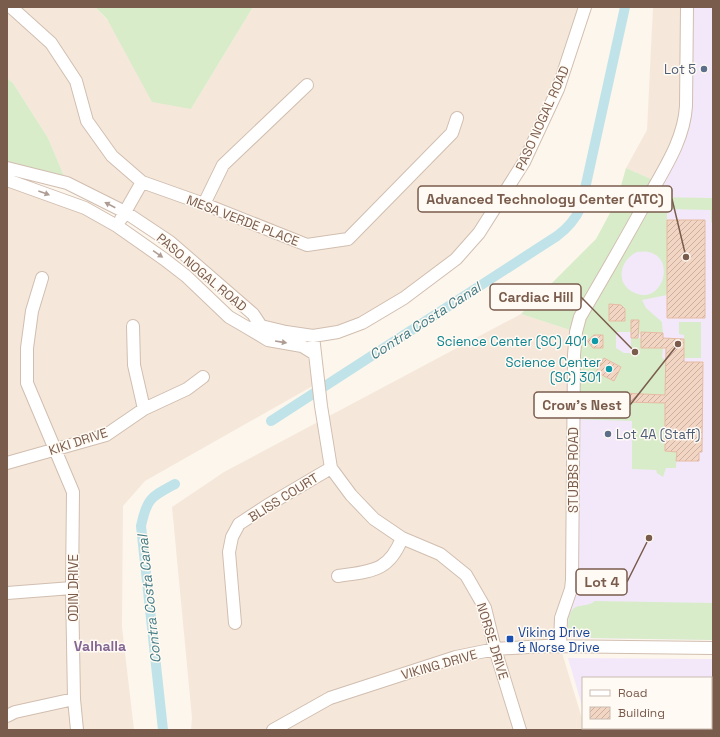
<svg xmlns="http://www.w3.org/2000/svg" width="720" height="737" font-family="'Space Grotesk',sans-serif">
  <defs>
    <pattern id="building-hatch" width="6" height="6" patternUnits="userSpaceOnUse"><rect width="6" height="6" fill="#f3d5c3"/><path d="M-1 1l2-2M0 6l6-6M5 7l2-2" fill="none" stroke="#cab0a1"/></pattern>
  </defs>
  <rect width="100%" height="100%" fill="#fdf6ec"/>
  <path fill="#f5e8da" d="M7,7h88l96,102 62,-102h332l-61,155 -68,97 -118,73 -77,-6 -91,-84 -103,-59 -19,-45 -35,-55 -6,-5z
    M653,7h34l-1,99 -28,76 -32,-14 21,-38z
    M7,180l110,46 112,91 86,37 3,29 -173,98 -22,25 -1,121 12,103h-127z
    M521,314l55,18 -5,248 -11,66 23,76v6h2v2h-394l1,-12 -20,-211 52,-35z"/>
  <path fill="#f3e8fa" d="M687,7h26v633l-145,-2 -8,-5 9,-46 5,-232 104,-214z
    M568,658l145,1v71h-124v-2h122v-50h-128v31z"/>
  <path fill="#d8ecc9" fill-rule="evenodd" d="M95,7h158l-62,102 -39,-7 -45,-83z
    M7,78l6,5 35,55 19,45 -60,-15z
    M626,168l32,14 -8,15 63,1v23l-2,2v-13l-44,-1v86l-25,5 4,8 16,14 1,11 -22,-1v2h-2l-1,4h3v10h22l-1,9 4,5 -1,89 12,1 -1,16h-10l-3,9 -6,-4 -1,-3 -24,-1v-48l-58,-2 2,-87 -55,-18 75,-75 21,-39zM637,252c44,-7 28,60 -6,39 -16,-10 -10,-32 6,-39zM609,305h12l4,4v11l-16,1zM616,332h15v21h-7l-8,-5zM604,358l17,9 -7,14 -18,-9zM621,394l33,1v8l-33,-1z
    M679,322h22v36h-17v-23l-5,-1z
    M595,601l118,2v37l-122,-2 -2,-6 -21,-1c0,-9 0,-23 11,-25 6,-1 11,-1 16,-5z"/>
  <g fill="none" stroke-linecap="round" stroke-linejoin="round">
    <path stroke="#bfe3e8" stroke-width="10" d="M271,421l286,-185c11,-8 18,-16 24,-29l44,-200
      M163,730l-22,-204c6,-28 10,-29 34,-42"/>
  </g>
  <path fill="url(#building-hatch)" stroke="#e6bba3" d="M667,220h38v98h-38z
    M609,304l12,1 4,4v12h-16z
    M631,320h8l-1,18h-7z
    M641,332l22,1v5l21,1v23h19l-1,90h-3v9h-23l1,-9 -12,-1v-48l-44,-1v-9l44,2 1,-47h-25z
    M594,335h9v13h-10l-6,-7z
    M604,358l17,9 -7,14 -18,-9z"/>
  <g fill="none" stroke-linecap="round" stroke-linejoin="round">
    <g stroke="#d1beb0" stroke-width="14">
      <path id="minor" d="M11,7l40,36 25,38 11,40 25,35 30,26 62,22 103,41 41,-6 104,-106 5,-15
        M7,168l60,15 58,29 45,30 83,72 8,12 -13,2 -19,-11 -43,-41 -22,-17 -47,-33 -32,-18 -78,-28
        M204,204l19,-39 84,-80
        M121,219l21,-37
        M42,278l-10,33 -5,37v35l46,109 -1,96 2,111 3,31
        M133,326l1,39 10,44
        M261,326l25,6 27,4 25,-4 24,-9 42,-25 52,-39 23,-26 45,-71 34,-73 27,-82
        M248,328l20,12 34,6 13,8
        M313,336l8,70 10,62 20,27 23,24 28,19 38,16 26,21 19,33 10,41 25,81
        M7,463l99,-28 38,-26 43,-20 16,-12
        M338,576c33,-5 51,-4 64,-38
        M7,593l65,-5
        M235,623l-6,-71 3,-15 7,-13 29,-19 63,-37
        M560,646l1,-28 10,-29 1,-9 2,-225 2,-23 4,-15c23,-39 46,-79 68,-119 16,-29 36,-58 38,-92l1,-99
        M7,716l8,-4 59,-13
        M273,730l57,-32 126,-41 39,-8 50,-3 168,2"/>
    </g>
    <use href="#minor" stroke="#fff" stroke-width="12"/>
  </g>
  <defs><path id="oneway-solid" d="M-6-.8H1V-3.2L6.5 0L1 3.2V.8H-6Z"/></defs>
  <g fill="#af9d94">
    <use href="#oneway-solid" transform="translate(44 193) rotate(20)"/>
    <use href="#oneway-solid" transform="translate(110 205) rotate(-153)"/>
    <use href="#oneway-solid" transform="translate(158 254) rotate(35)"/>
    <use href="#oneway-solid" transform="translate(281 342) rotate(9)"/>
  </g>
  <g fill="#5c6f8a" stroke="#fffaf3" stroke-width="1.5">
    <circle cx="704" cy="69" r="4"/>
    <circle cx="608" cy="434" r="4"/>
  </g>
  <g fill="#0f9aa8" stroke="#fffaf3" stroke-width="1.5">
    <circle cx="595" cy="341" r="4"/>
    <circle cx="609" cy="369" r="4"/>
  </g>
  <rect fill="#1a4fb4" stroke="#fffaf3" stroke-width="1.5" x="506" y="635" width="8" height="8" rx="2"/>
  <g text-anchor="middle" stroke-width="3" stroke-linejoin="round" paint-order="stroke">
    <g font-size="13" fill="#4e5e75" stroke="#fffaf3" text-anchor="end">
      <text x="696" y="74">Lot 5</text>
      <text x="616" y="439" text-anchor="start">Lot 4A (Staff)</text>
    </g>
    <g font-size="13" fill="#7a5c4d" stroke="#fffaf3">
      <text transform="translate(542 118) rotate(-66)" y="5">PASO NOGAL ROAD</text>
      <text transform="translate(243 220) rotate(21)" y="5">MESA VERDE PLACE</text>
      <text transform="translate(202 272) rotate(40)" y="5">PASO NOGAL ROAD</text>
      <text transform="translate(78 441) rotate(-18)" y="5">KIKI DRIVE</text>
      <text transform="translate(573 470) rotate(-90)" y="5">STUBBS ROAD</text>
      <text transform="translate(283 497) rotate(-32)" y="5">BLISS COURT</text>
      <text transform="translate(73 588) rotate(-90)" y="5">ODIN DRIVE</text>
      <text transform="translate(493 641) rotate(73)" y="5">NORSE DRIVE</text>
      <text transform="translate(439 664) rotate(-16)" y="5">VIKING DRIVE</text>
    </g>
    <g font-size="13" fill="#0d838f" stroke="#fffaf3" text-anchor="end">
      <text x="587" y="346">Science Center (SC) 401</text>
      <text x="601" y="367">Science Center<tspan x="601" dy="15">(SC) 301</tspan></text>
    </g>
    <g font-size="13" fill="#164399" stroke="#fffaf3" text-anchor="start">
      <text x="518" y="637">Viking Drive<tspan x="518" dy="15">&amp; Norse Drive</tspan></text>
    </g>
    <g font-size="14" font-style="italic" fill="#437c86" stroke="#fffaf3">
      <text transform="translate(425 321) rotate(-33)" y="5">Contra Costa Canal</text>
      <text transform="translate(149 599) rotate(-96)" y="5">Contra Costa Canal</text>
    </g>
    <g font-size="14" font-weight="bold" fill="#846695" stroke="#fffaf3">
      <text x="100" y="651">Valhalla</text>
    </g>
  </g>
  <path fill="none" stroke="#7a5c4d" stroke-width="1.5" d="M686 257L672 199M635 352L581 297M678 344L630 405M649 538L627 582"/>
  <g fill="#7a5c4d" stroke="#fffaf3" stroke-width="1.5">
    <circle cx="686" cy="257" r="4"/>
    <circle cx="635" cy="352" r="4"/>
    <circle cx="678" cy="344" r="4"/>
    <circle cx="649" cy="538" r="4"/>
  </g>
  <g fill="#fffaf3" stroke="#7a5c4d" stroke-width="1.5">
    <rect x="418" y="186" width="254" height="26" rx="4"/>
    <rect x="490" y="284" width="91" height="26" rx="4"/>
    <rect x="534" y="392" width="96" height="26" rx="4"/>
    <rect x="576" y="569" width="51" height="26" rx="4"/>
  </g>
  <g font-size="14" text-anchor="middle" font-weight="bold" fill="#7a5c4d">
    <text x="545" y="204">Advanced Technology Center (ATC)</text>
    <text x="536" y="302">Cardiac Hill</text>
    <text x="582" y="410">Crow's Nest</text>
    <text x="602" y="587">Lot 4</text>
  </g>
  <rect width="720" height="737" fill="none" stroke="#7a5c4d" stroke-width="16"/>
  <rect x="582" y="677" width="130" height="52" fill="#fffaf3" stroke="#cabbb1"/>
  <rect x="590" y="690" width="20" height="6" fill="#ffffff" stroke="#cabbb1"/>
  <text x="618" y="697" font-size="12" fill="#7a5c4d">Road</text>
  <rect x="590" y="707" width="20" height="12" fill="url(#building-hatch)" stroke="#cabbb1"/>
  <text x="618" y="717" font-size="12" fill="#7a5c4d">Building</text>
</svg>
